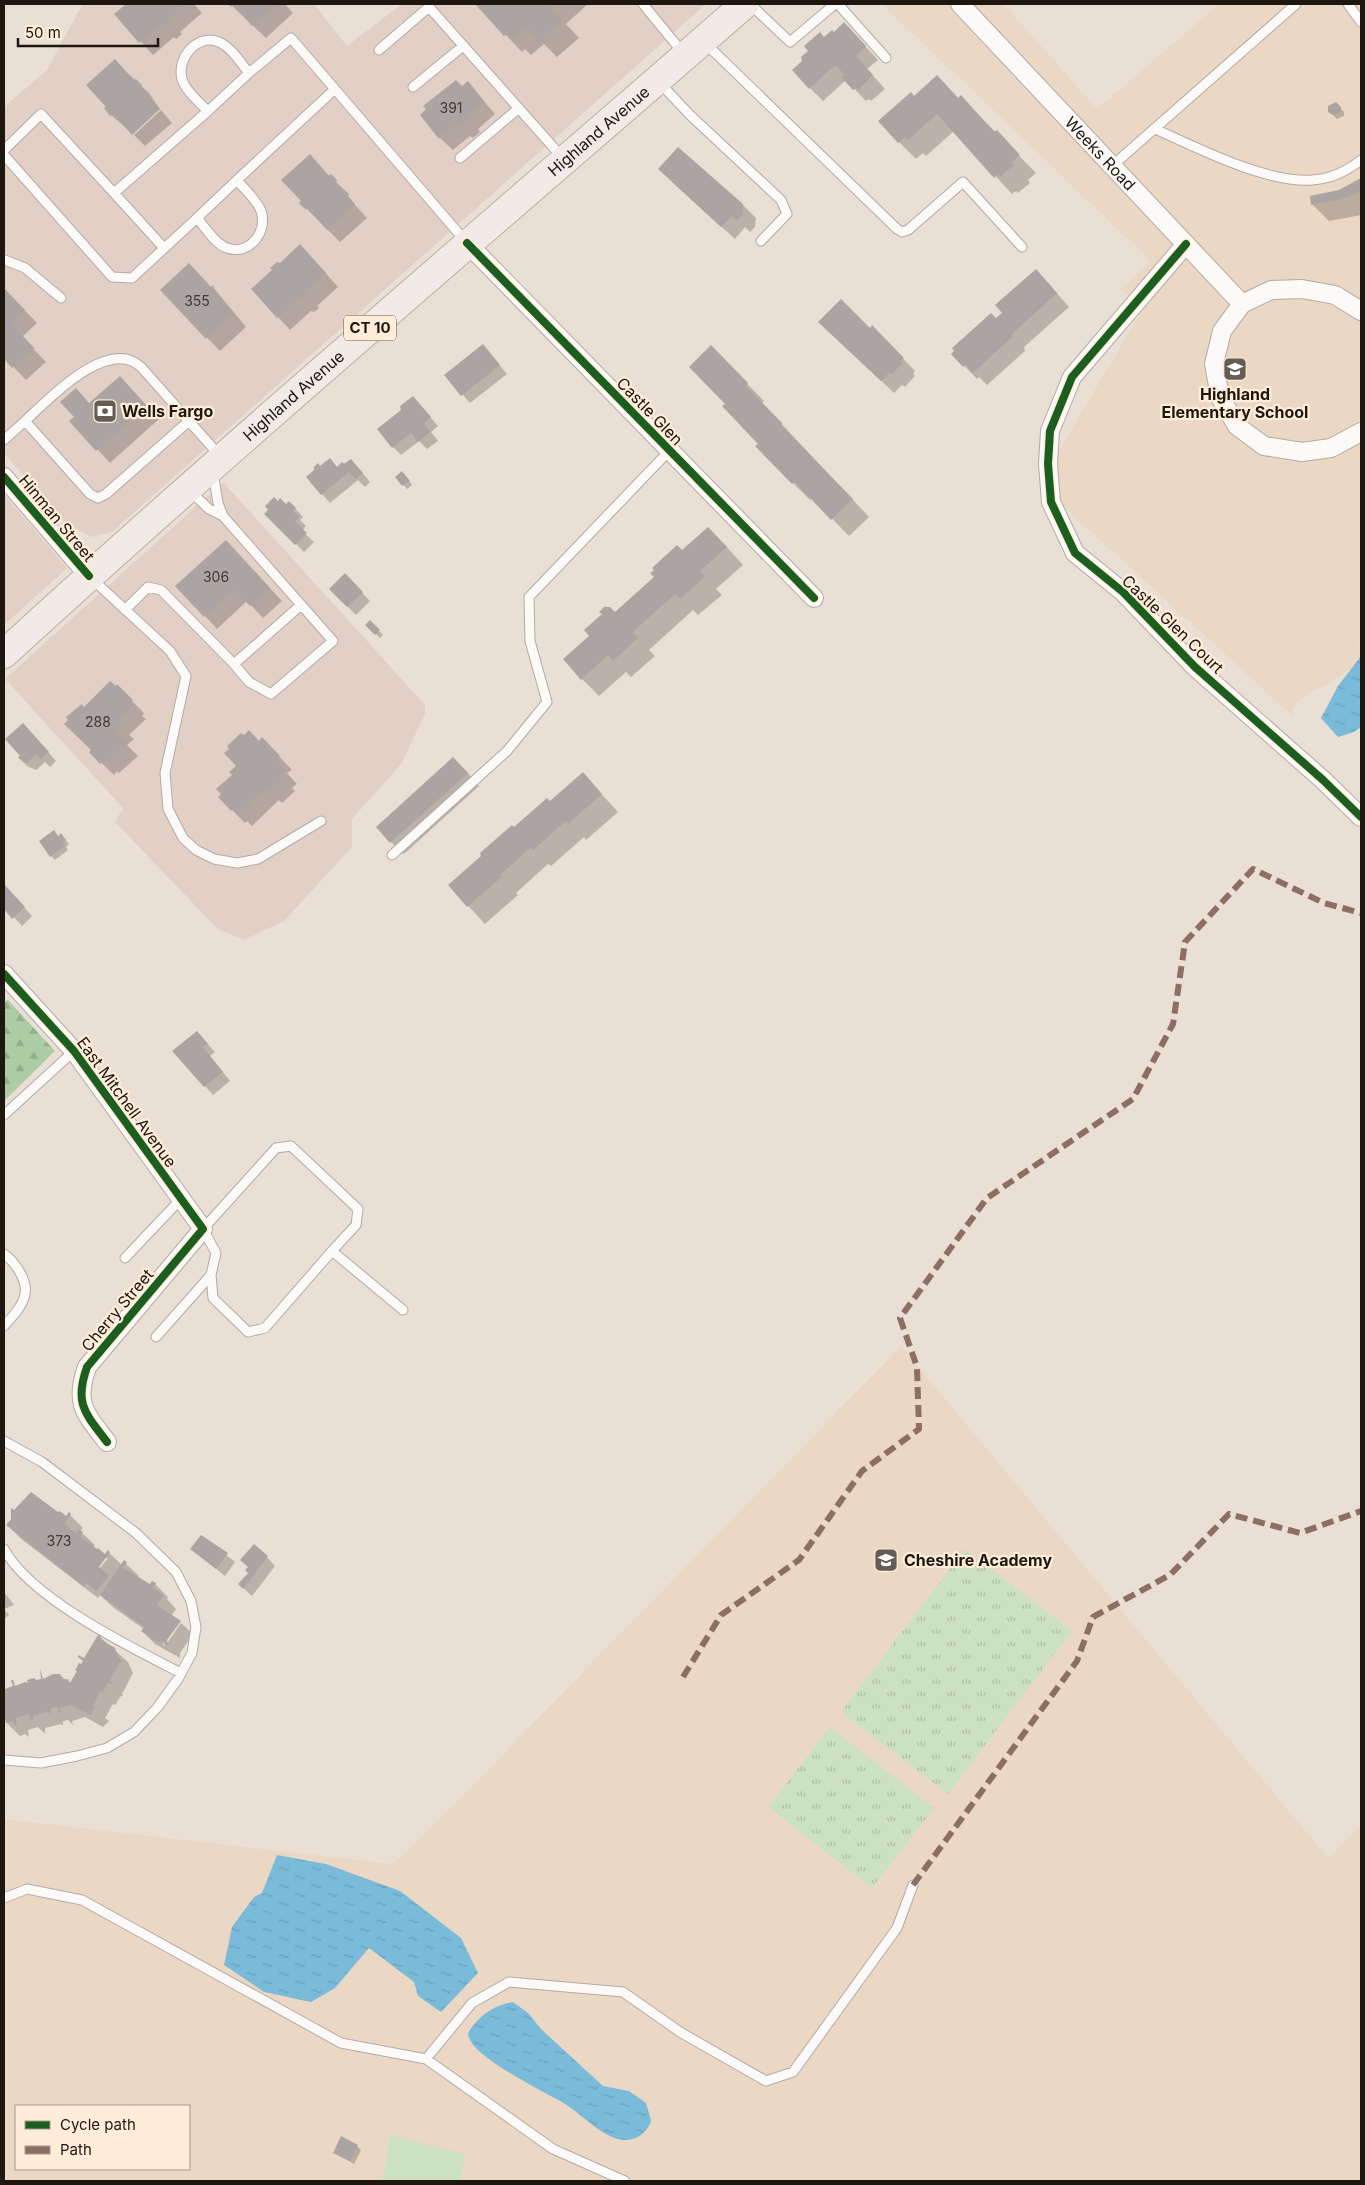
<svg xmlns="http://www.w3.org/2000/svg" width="1365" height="2185" font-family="Inter,sans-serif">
  <defs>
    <pattern id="forest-firs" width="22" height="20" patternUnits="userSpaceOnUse" patternTransform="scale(1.25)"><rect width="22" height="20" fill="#accca3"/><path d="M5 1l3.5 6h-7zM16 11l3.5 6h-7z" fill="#94ae8b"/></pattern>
    <pattern id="park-tufts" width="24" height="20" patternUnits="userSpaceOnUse" patternTransform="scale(1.25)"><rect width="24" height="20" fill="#cbe1c1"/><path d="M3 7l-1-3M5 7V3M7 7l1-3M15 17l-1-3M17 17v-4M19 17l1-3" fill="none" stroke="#aec0a5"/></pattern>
    <pattern id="water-ripples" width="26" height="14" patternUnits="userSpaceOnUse" patternTransform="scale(1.25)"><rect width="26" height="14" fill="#7abbda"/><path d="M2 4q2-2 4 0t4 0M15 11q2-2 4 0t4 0" fill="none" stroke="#69a0ba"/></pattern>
  </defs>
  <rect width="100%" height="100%" fill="#e9dfd4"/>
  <path fill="#e2d0c7" d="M84,4h230l33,42 55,-42h304l-594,528 -20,5 -28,-15 -60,-69v-346l43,-37 34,-63z
    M223,482l202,223v9l-24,50 -49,55v28l-68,74 -40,19 -26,-11 -103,-107 8,-14 -118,-129z
    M4,494l63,74 -63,57z"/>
  <path fill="#ead8c5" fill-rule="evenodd" d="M882,4h122l93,105 122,-105h142v638l-3,5 3,3v18l-13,2 -17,12 -24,12 -14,13 -1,6 4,6 -257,-235 104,-175 -23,-20 31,-28z
    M901,1346l427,512 33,-34v357h-1357v-362l389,45 91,-90zM16,2106h173v63h-173z"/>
  <path fill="#cbe1c1" d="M390,2135l74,19 -2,27h-80z"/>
  <path fill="url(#forest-firs)" d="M8,1000l47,51 -51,50v-99z"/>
  <path fill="url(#park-tufts)" d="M965,1549l107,82 -124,163 -107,-82z
    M830,1727l104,81 -62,80 -104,-81z"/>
  <path fill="url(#water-ripples)" d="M1361,656v71l-7,5 -16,5 -17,-19 17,-32z
    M277,1855l49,9 74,27 61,47 17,35 -37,39 -23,-16 -4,-14 -45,-34 -34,40 -24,14 -47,-10 -40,-27 8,-38 22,-30 8,-4z
    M513,2002l15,11 13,16 62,57 26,5 17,12 5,17c-1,6 -5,11 -10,15 -25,18 -54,-17 -73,-29 -8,-6 -18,-10 -27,-15 -16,-10 -73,-38 -73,-58 10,-17 26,-28 45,-31z"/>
  <path fill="#0003" fill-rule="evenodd" d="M128,4h66l8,9 -22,19 2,2 -6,5 -2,-2 -21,18 -37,-41z
    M230,4h55l8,9 -27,25z
    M477,4h111l-22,20 13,14 -22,19 -13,-13 -13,11 -6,-6 -3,3z
    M857,37l21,23 -11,9 18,20 -14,12 -2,-2 -3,2 -20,-21 -23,21 -13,-13 15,-50z
    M115,61l34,32 10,15 -27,25 -21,-18 -4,-8z
    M937,76l22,23 2,-2 75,76 -8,7 2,3 -12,10 -2,-2 -4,3 -58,-63 -28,25 -3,-3 -7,6 -17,-17 15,-45z
    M468,83l27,31 -17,15 2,3 -7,6 -3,-2 -17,14 -13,-12 22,-50z
    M1336,104l8,8v4l-7,3 -8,-8z
    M161,110l11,13 -27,23 -11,-11z
    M322,169l27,25 -1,3 19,21 -27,24 -39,-39z
    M1361,179v36l-32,6 -17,-17z
    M672,182l70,22 14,14 -1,9 -5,5 -5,-5 -10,12z
    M313,259l25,28 -21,19 2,2 -5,4 -3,-1 -21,19 -12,-13 2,-53z
    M1048,283l21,24 -45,40 1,4 -38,34 -8,-8 -2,2 -24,-25 43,-34z
    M213,287l33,40 -26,24 -59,-61z
    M5,290l32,33 -15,14 24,25 -20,18 -22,-23v-65z
    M872,327l43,44 -2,3 2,2 -10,11 -3,-2 -8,8 -62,-59 38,-5z
    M483,346l24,28 -37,29 -24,-28z
    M728,364l36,37 -2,2 107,114 -20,19 -37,-38 -2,2 -17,-17 -66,-79z
    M132,390l27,29 -49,44 -39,-42 19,-17z
    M413,397l25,29 -7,6 7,9 -11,8 -8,-8 -18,14 -8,-8 9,-36z
    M321,468l38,1 11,13 -5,5 -7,-7 -28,23 -22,-25z
    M397,477h9l6,8 -5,4z
    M278,502l8,3 3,-3 14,15 -3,3 6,6 -4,5 12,11 -10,10 -38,-38z
    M725,545l18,20 -27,24 6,6 -24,20 -5,-5 -44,40 6,6 -24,21 -5,-5 -27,24 -17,-17 33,-65 67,-62z
    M238,554l44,47 -19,17 -16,-17 -30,28 -12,-13z
    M345,575l25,26 -14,14 -26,-26z
    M370,622l13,13 -3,3 -13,-13z
    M117,686l27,27 -2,3 4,3 -17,16 5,4 -7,6 11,11 -19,17 -2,-2 -3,4 -24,-23 2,-2 -8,-42z
    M31,733l25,28 -6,6 -5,-5 -9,8 -9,-4 -8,-8z
    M259,742l16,10 17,18 -5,3 10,11 -5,4 3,3 -13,12 -3,-3 -27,26 -5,-5 -2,2 -13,-13 1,-35z
    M466,771l13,15 -75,68 -13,-12z
    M583,774l35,38 -32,28 -2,-3 -33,29 -3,-2 -32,29 2,2 -33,29 -36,-39 65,-56 36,-27z
    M58,837l7,2 4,5 -3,3 2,3 -13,10 -4,-4z
    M4,885l28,31 -10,10 -18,-19z
    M197,1032l18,20 -5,4 20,25 -17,14 -8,-9z
    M69,1514l14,14 -3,3 15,14 -2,3 12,8 3,-4 14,13 2,-3 15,14 -1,2 12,8 2,-3 3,1 13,13 -1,2 9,10 -5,7 10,6h-3l-15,23 2,1 16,-23 12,11 -13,19v5l-25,-14 -13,-13 2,-2 -30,-21 -14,-13 -2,3 -78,-60 -12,-13 58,-7zM105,1558h3l-12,15 -2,-2z
    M203,1536l32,26 -10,14 -33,-27z
    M267,1557l8,9 -23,30 -13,-12z
    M4,1592l10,13 -10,4 5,6 -5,4z
    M100,1637l28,25 5,11 -11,21 1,2h-2l-6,9 -2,-1 -8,14 4,3 -6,6 -18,-10 -13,4 1,4 -5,-5 -5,1v5l-2,-2 -16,4v6l-7,-7 -10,3 1,7 -4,-3 -5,2 -13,-13 -3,-11v-17l2,-5 24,-5 30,-10 11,9z
    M357,2146l4,4 -7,14 -20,-11z"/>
  <path fill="#aca4a2" d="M126,4h60l-18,15 2,2 -7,6 -2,-2 -22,18 -25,-29z
    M228,4h49l-25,22 -18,-21 -3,2z
    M475,4h77l-2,2 12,14 -23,21 -13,-14 -13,12 -5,-6 -4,3z
    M844,22l22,24 -10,10 17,19 -15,15 -2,-3 -3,3 -12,-13 3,-3 -9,-9 -26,24 -17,-19 10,-9 -1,-4 7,-6 -4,-5 16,-14 4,5 8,-7 2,2z
    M115,59l19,22 2,-2 6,6v3l18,21 -28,26 -19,-22 -3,3 -6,-8 2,-1 -20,-22z
    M937,75l21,23 3,-3 33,37 3,-2 23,25 -8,7 2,3 -14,12 -2,-3 -4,4 -57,-64 -29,26 -3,-3 -7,6 -20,-22 33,-29 3,4z
    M456,80l6,6 6,-5 16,20 -18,14 3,3 -10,8 -2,-2 -18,15 -19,-24 6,-6 -3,-3z
    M1336,102l5,5v5l-8,3 -5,-3v-6z
    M678,147l65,57v10l-6,6 -5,-4 -11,11 -63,-58z
    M310,154l19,22 2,-2 6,6 -1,3 19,21 -28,26 -20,-22 -1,2 -7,-7 2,-2 -20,-21z
    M1361,178v13l-4,2 -15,6 -31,6 -1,-9 29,-6z
    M300,244l26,29 -21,19 2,2 -6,6 -4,-1 -20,19 -26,-29 21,-19 -2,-2 7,-6 3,1z
    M189,263l22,24 2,-2 2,7 19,21 -28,26 -46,-49z
    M1036,269l21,24 -45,41v3l-39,36 -7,-8 -3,2 -12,-13 3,-3 -2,-3 39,-35 5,5 6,-5 -7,-8z
    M5,289l20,21 -14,13 23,25 -22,20 -8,-9v-69z
    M841,299l29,29 2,-3 32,33 -3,2 2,3 -12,12 -2,-2 -8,8 -63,-59z
    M483,344l17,21 -39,31 -17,-21z
    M711,345l37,38 -2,3 36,37 -1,2 72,74 -22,21 -36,-38 -3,2 -37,-38 3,-2 -36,-38 3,-2 -36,-37z
    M120,376l27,30 -51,45 -27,-30 5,-4 -14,-15 16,-14 13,15z
    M413,396l18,21 -7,6 6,9 -12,10 -7,-9 -19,15 -15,-19 24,-19 -1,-4z
    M330,458l7,9 5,-5 2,2 7,-5 12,14 -8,6 -6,-7 -28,23 -15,-18 8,-7v-3l4,-4 2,3z
    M402,471l8,10 -8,5 -7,-9z
    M274,497l4,4 2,-3 6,6 3,-3 7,7 -3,3 6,6 -4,5 12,11 -12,12 -31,-31 4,-4 -3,-4z
    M708,527l19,20 -27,24 5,6 -25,22 -5,-5 -42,38 5,6 -25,23 -5,-6 -27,25 -18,-21 26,-23 -5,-6 18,-16 -3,-2 5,-5h6l5,5 39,-35 -4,-4 4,-3 -2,-2 25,-23 5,5z
    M226,540l44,48 -20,18 -16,-17 -30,28 -29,-31z
    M345,573l18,19 -16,15 -18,-18z
    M370,620l10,10 -5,5 -10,-10z
    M110,681l6,5 1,-2 16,16 -3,2 4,3 -17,16 5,5 -7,6 11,10 -20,20 -2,-2 -4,4 -11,-12 2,-2 -27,-26 4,-4 -2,-3 16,-13 2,3z
    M23,723l26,29 -8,7 -5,-5 -9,9 -9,-5 2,-2 -15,-17z
    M249,730l10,11 3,-4 18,19 -4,4 10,10 -6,5 3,3 -15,13 -2,-3 -28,26 -4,-5 -3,2 -13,-14 3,-3 -5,-5 16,-14 -3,-3 7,-6 -12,-13 5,-4 -2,-3 14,-13 3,2z
    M453,757l15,16 -78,70 -14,-16z
    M583,772l19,22 -34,30 -2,-3 -33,29 -3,-2 -30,27 2,2 -35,30 -19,-22 33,-29 -1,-3 32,-28 2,2 33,-29 3,3z
    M54,830l4,6 3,-3 5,7 -3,2 2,4 -15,11 -11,-16z
    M4,884l21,23 -13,12 -8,-10z
    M197,1031l11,13 -5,3 20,25 -19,15 -32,-36z
    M31,1492l27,20 2,-1 6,5 3,-4 2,2 -7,10 12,9 3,-4 4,3 -3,4 17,13 1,-1 7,6 3,-4 2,2 -11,15 10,9 -13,15 -9,-8 -3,4 -78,-62 5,-6v-11l3,2z
    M201,1535l27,18 -12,16 -26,-20z
    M254,1544l14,12 -25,33 -5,-5 10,-11 -3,-3 3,-3 -8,-7z
    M124,1560l3,2 -4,6 27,16 2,-3 4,2 -3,5 11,7 -7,10 24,16 -14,19 1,5 -3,1 -1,-5 -7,1 -16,-11 3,-4 -44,-32z
    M98,1635l3,1 -1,3 15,9 4,10 5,4h-4l-10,18 3,4 -5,-1 -5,8 4,2 -7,-1 -7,13 4,4 -3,-1 -4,7 -19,-10 -11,3 1,4 -2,1 -2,-6 -6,1 -1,7 -2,-4 -15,5v3l-2,1 -2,-6 -13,4 1,7h-2l-2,-4 -7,2 -2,-7v-24l1,-3 8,-3 -2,-6h2l2,6 10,-4 3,1 -1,-3 7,-2 2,2 5,-1 -1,-10 3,10 10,-5h7l3,6 5,-1 2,4 7,-12 -2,-1 4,-7 2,1 2,-3 -5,-4v-2l6,3z
    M341,2136l17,9 -8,16 -17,-8z"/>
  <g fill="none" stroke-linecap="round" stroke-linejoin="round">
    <g stroke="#b3aba3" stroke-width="11">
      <path id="service" d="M643,4l40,49
        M750,4l40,38 45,-38
        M838,4l48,54
        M1348,4l13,18
        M704,42l193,187 5,3 6,-2 55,-48 59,65
        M379,50l50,-43 133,150
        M658,81l32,34 91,85 6,14 -26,27
        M413,87l50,-41
        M208,111l41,-38
        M1155,129c43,19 110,54 157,51 19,-1 35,-9 49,-20
        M4,150l37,-36 73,79 94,-82c-8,-8 -19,-17 -24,-27 -11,-21 11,-52 35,-42 13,6 21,20 30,31l42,-35 176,205
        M4,155l108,122 20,1 65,-60c8,9 18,26 30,30 23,8 41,-17 34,-37 -4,-11 -17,-22 -24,-31l98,-91
        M460,158l59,-50
        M1112,166l184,-162
        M114,193l50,55
        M197,218l40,-38
        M4,261l1,-1 20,8 36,30
        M25,421c24,-22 83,-85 116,-54l79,89
        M4,440l21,-19 65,73 8,4 8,-4 83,-73
        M190,491l19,18 14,7 -5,-13 -5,-30
        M223,516l110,125 -62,53 -22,-12 -15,-18 67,-59
        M91,578l79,73 16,25 -21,97 3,36 15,29 13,12 18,9 23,4 21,-4 63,-38
        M125,610l23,-23 13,3 73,74
        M392,855l115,-104 40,-49 -17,-61 -1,-44 141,-147
        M4,1115l70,-64
        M332,1251l24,-26 2,-16 -67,-63 -15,2 -73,81 13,24 -5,22 2,23 35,34 17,-4 67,-77 71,59
        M4,1254c10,7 24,26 21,40 -2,12 -13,23 -21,32
        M125,1258l56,-59
        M156,1337l55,-62
        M4,1441l38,21 94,71 40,39 15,29 5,26 -4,26 -14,26 -21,29 -23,24 -27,16 -30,8 -36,7 -37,-3
        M4,1549c26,49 128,99 177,124
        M4,1898l23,-9 55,11 259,143 85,16 46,-56 37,-21 114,10 57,40 86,49 27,-9 104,-144 16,-43
        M426,2059l127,90 72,32"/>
    </g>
    <g stroke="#b3aba3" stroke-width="20">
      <g id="minor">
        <path id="s1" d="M960,4l282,300"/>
        <path d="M467,243l347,355"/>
        <path d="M1186,244l-114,133 -22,54 -2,33 3,38 24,51 48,39 72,75 128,113 38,37"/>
        <path d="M1361,311l-26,-16 -33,-6 -31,1 -29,14 -20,27 -8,33 6,33 17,29 27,20 38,6 29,-4 30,-16"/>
        <path d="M4,477l85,99"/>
        <path d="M4,974l70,77 129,178 -116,138c-13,37 -2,46 20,75"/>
      </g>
    </g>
    <g stroke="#bdafa6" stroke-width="30">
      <g id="trunk">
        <path id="s2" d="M4,654c242,-222 493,-434 741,-650"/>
      </g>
    </g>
    <use href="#service" stroke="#fcfaf9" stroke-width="9"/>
    <use href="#minor" stroke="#fcfaf9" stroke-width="18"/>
    <use href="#trunk" stroke="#f2eae6" stroke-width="28"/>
    <path stroke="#8d6e63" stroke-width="6" stroke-dasharray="12 6" stroke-linecap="butt" d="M683,1677l38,-62 78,-55 63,-89 57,-42 -2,-62 -17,-49 87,-120 146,-99 40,-75 12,-82 68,-73 71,34 37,10
      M913,1885l164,-224 16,-44 77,-42 59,-61 71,19 61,-22"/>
    <g stroke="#ffecd9" stroke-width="11">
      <path id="cycleway" d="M467,243l347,355
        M1186,244l-114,133 -22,54 -2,33 3,38 24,51 48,39 72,75 128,113 38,37
        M4,477l85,99
        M4,974l70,77 129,178 -116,138c-13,37 -2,46 20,75"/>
    </g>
    <use href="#cycleway" stroke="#1b5e20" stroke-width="8"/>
  </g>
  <defs>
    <g id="school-square" transform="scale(1.25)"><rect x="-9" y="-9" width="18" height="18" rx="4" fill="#645d55" stroke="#ffecd9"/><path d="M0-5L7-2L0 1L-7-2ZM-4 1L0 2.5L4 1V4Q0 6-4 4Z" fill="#fff"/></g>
    <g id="bank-square" transform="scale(1.25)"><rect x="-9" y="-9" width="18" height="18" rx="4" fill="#645d55" stroke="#ffecd9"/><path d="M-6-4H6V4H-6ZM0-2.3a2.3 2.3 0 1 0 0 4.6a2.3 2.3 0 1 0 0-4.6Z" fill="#fff"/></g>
  </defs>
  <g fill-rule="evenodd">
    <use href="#school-square" x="1235" y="369"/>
    <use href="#bank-square" x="105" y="411"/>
    <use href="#school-square" x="886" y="1560"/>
  </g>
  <g text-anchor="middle" stroke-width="4.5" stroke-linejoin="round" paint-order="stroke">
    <g font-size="14" fill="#413a34">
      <text x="451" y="113">391</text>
      <text x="197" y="306">355</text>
      <text x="216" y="582">306</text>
      <text x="98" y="727">288</text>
      <text x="59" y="1546">373</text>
    </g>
    <rect fill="#ffecd9" stroke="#61574c" stroke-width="1" x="344" y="315.5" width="52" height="25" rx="4"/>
    <g font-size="15" font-weight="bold" fill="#1d1710">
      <text x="370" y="333">CT 10</text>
    </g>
    <g font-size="16" fill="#1d1710" stroke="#ffecd9">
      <text dy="6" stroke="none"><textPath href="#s2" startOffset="792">Highland Avenue</textPath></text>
      <text dy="6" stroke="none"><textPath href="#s1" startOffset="205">Weeks Road</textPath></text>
      <text dy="6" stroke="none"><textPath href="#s2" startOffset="388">Highland Avenue</textPath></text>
      <text transform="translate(650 411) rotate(46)" y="6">Castle Glen</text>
      <text transform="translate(57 518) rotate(50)" y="6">Hinman Street</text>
      <text transform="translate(1173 624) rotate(44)" y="6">Castle Glen Court</text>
      <text transform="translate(127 1102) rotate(54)" y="6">East Mitchell Avenue</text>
      <text transform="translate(117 1310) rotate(-50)" y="6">Cherry Street</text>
    </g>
    <g font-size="16" font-weight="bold" fill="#1d1710" stroke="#ffecd9" text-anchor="start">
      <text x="1235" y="400" text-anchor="middle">Highland<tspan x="1235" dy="18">Elementary School</tspan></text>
      <text x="122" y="417">Wells Fargo</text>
      <text x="904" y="1566">Cheshire Academy</text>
    </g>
  </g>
  <rect width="1365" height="2185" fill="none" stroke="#1d1710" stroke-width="10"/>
  <rect x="15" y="2105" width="175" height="65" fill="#ffecd9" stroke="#a59789"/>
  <rect x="25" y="2121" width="25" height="8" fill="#1b5e20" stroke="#a59789"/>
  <text x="60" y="2130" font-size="15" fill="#1d1710">Cycle path</text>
  <rect x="25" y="2146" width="25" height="8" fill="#8d6e63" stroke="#a59789"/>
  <text x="60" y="2155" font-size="15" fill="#1d1710">Path</text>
  <path d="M18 38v8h140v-8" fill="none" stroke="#1d1710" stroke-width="2.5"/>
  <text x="25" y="38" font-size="15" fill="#1d1710" stroke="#ffecd9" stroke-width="4" paint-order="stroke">50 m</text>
</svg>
